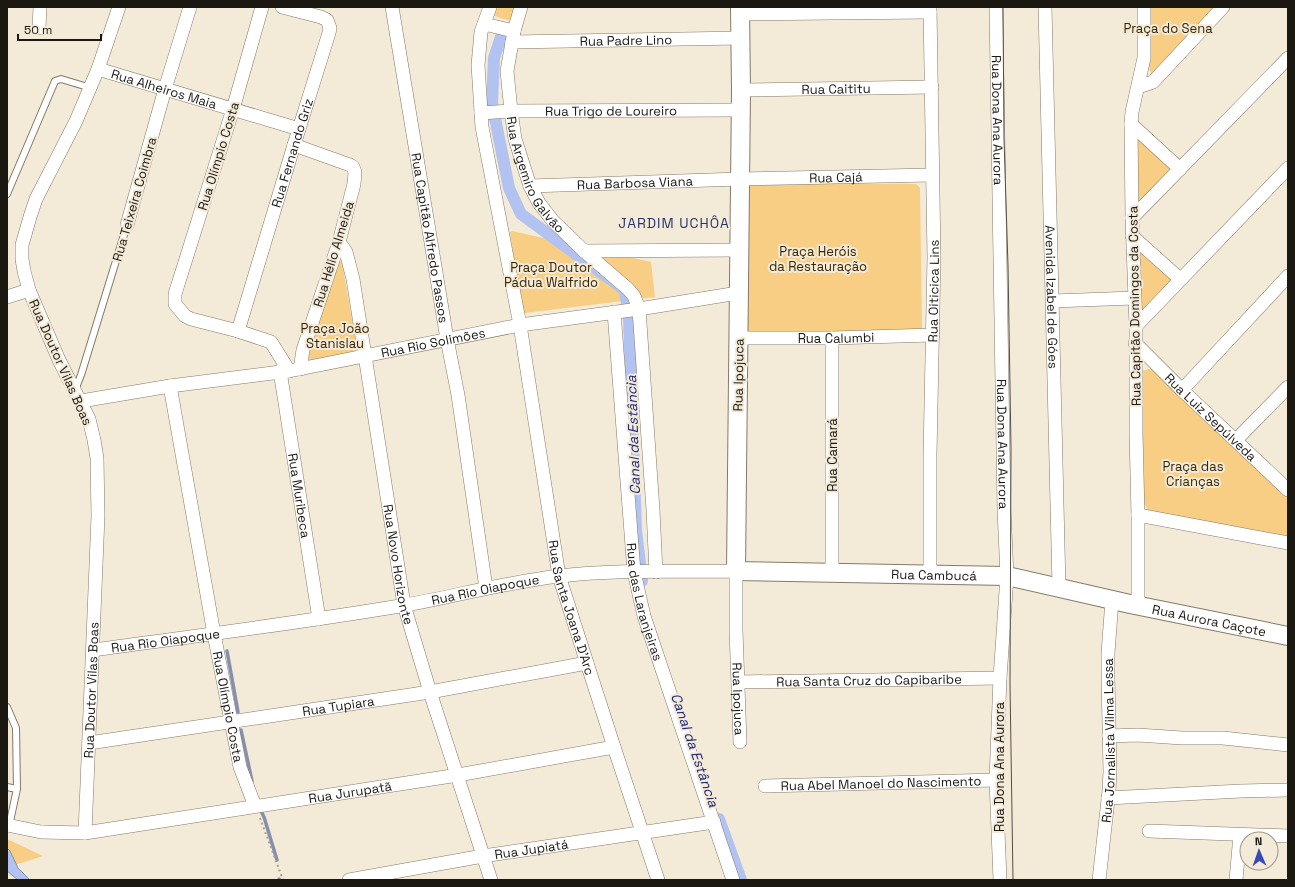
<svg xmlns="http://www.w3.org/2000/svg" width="1295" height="887" font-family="'Space Grotesk',sans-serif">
  <rect width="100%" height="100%" fill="#f4ead8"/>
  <path fill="#f7ce83" d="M487,7h40l-6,17 -36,-11z
    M1148,7h70l-66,68 -6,-14z
    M1135,130l42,38 -38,34 -1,-2z
    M754,183l162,1 4,4 2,141 -7,5 -171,-1v-148z
    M512,231l139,31 4,35 -130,16 -3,-2 -12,-79z
    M1139,250l35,31 -31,29 -2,-1z
    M339,260l3,3 14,79c1,3 1,7 -2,9 -4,5 -36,8 -44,10l-2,-5z
    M1152,368l136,131v40l-128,-24 -12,-5 -4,-7 -2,-132z
    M7,839l36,17 -31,10 -5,-3z"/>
  <path fill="#b3c3f1" stroke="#8590ae" d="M7,848l3,3 8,17 12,12h-12l-11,-9z"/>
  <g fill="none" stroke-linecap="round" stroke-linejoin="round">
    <path stroke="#8590ae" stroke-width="3.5" d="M227,651l11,61
      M241,730l11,51
      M260,809l4,8 13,43
      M279,879v1"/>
    <path stroke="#b3c3f1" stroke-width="12" d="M503,31l-9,27 -2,45 17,85 12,26 104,76 4,29 7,211 6,51
      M719,819l22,61"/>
    <g stroke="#837a6a" stroke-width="8">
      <path id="lane" d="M7,194l48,-113 6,-2 30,9
        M75,390l6,-15 46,-150
        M7,707l9,21 1,61 -8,37
        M7,787l10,2"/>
    </g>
    <g stroke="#837a6a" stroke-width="14">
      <g id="street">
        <path d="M262,7l-29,102 -58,185v10l10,12 6,3 47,12 33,11 18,29"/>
        <path id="s1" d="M392,7l55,332 11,56 28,193"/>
        <path id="s2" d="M490,7l-9,25 -3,33 4,62 38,198 39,251 55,171 44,133"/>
        <path id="s3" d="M521,7l-7,24 -7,40 4,40 4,28 15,47 9,17 14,18 31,30 44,38 6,7 5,13 14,201 3,62"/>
        <path id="s4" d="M996,7l8,502 3,67 -7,102 -4,102 4,100"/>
        <path id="s5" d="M1045,7l14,580"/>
        <path d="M740,14l190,-2"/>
        <path d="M484,24l30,7"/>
        <path d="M39,28l1,-21"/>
        <path id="s6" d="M512,42l228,-4"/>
        <path id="s7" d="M98,69l201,60"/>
        <path d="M1138,87l15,-5 70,-75"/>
        <path id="s8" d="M741,90l191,-3"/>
        <path id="s9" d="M481,113l30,-2 229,-1"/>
        <path d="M1131,124l49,45"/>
        <path d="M294,145l56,20 3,2 2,5 -1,12 -15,58 -36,108 -3,19"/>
        <path id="s10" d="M530,186l210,-7 192,-4"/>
        <path d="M1132,218l156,-160"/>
        <path d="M127,225l38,-136 25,-82"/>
        <path d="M1132,236l48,43"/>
        <path id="s11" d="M339,242l7,10 7,27 51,326 26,87 61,188"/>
        <path d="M584,251l155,-1"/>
        <path d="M7,297l22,-7"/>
        <path d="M1053,301l81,-3"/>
        <path id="s12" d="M614,312l20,260 10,44 89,264"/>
        <path d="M1136,326l152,-158"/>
        <path id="s13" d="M238,331l56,-186 35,-112 1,-5 -3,-8 -6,-3 -39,-10"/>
        <path id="s14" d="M739,338h93l101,-3"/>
        <path d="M832,338v235"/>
        <path id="s15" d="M1135,343l47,47 106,100"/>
        <path id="s16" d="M280,371l39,248"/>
        <path id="s17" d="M170,386l44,248 26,133 15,39"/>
        <path d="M1182,390l106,-114"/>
        <path id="s18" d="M81,401l89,-15 119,-15 231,-46 119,-16 99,-16"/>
        <path d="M1236,440l52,-53"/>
        <path d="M1138,515l150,28"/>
        <path id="s19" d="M930,575v-120l4,-198 -4,-250"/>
        <path d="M1138,606v-91l-2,-82v-107l-4,-108 -1,-94 1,-12 12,-54v-51"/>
        <path id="s20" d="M94,650c102,-14 204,-27 306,-44 53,-9 106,-24 160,-30 58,-7 117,-4 176,-5v59l4,112"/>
        <path id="s21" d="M738,682l262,-4"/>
        <path d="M1109,736l29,-1 44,3h41l65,7"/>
        <path id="s22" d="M89,743l341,-51 157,-29"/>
        <path id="s23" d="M765,786l231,-6"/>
        <path d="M1108,798l133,-7 47,-1"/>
        <path id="s24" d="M7,825l34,7 44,1 373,-58 156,-28"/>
        <path d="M1149,831l139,5"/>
        <path id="s25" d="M85,833l13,-317 -1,-58 -3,-18 -5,-21 -30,-59 -30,-70 -5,-19 -2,-12v-14l8,-28 6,-18 40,-78 22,-52 21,-62"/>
        <path id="s26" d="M349,880l134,-24 231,-34"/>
        <path id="s27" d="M1099,880l10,-89 1,-20 -2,-93v-25l4,-53"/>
        <path d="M1236,880l4,-45"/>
      </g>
    </g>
    <g stroke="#837a6a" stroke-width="20">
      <g id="secondary">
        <path id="s28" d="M740,7l1,83 -5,481 271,5 123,28 158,32"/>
      </g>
    </g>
    <path stroke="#a9a193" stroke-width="2" stroke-dasharray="2 3" stroke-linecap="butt" d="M260,818l23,62"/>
    <use href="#lane" stroke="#fff" stroke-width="6"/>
    <use href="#street" stroke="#fff" stroke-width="13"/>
    <use href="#secondary" stroke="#fff" stroke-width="18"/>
    <path stroke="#544f46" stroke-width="1" d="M1003,7l1,132 4,127 3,182 -1,236 3,196"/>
  </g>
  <g text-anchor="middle" stroke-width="4" stroke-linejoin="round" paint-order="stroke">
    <g font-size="13" fill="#382702" stroke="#f4ead8">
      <text x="1168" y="33">Praça do Sena</text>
      <text x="818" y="256">Praça Heróis<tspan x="818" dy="15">da Restauração</tspan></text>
      <text x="551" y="272">Praça Doutor<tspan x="551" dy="15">Pádua Walfrido</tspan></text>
      <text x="335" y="333">Praça João<tspan x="335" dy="15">Stanislau</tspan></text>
      <text x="1193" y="471">Praça das<tspan x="1193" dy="15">Crianças</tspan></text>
    </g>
    <g font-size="13" fill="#1b1812" stroke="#f4ead8">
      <text dy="5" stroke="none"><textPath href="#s6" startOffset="114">Rua Padre Lino</textPath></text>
      <text dy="5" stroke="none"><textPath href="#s7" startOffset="69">Rua Alheiros Maia</textPath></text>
      <text dy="5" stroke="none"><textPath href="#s8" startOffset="95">Rua Caititu</textPath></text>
      <text dy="5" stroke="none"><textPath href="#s9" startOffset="130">Rua Trigo de Loureiro</textPath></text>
      <text dy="5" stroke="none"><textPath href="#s4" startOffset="113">Rua Dona Ana Aurora</textPath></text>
      <text dy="5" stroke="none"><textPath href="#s13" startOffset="186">Rua Fernando Griz</textPath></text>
      <text transform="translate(218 156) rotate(-73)" y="5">Rua Olímpio Costa</text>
      <text dy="5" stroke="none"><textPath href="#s3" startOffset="175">Rua Argemiro Galvão</textPath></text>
      <text dy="5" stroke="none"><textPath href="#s10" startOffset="306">Rua Cajá</textPath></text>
      <text dy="5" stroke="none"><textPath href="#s10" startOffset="105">Rua Barbosa Viana</textPath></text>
      <text transform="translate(134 199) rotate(-74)" y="5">Rua Teixeira Coimbra</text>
      <text dy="5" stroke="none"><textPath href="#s1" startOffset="234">Rua Capitão Alfredo Passos</textPath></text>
      <text transform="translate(333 254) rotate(-73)" y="5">Rua Hélio Almeida</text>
      <text dy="5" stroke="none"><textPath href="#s19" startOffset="284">Rua Oiticica Lins</textPath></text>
      <text dy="5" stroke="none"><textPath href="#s5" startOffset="290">Avenida Izabel de Góes</textPath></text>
      <text transform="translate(1134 306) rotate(-91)" y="5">Rua Capitão Domingos da Costa</text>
      <text dy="5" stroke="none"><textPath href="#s14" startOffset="97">Rua Calumbi</textPath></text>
      <text dy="5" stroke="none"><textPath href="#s18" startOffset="357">Rua Rio Solimões</textPath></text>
      <text transform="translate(61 362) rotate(66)" y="5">Rua Doutor Vilas Boas</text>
      <text transform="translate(738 375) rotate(-89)" y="5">Rua Ipojuca</text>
      <text dy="5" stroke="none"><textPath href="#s15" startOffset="106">Rua Luiz Sepúlveda</textPath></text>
      <text dy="5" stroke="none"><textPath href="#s4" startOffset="437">Rua Dona Ana Aurora</textPath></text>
      <text transform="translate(832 455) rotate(-90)" y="5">Rua Camará</text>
      <text dy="5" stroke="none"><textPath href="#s16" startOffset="126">Rua Muribeca</textPath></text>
      <text dy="5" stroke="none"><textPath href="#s11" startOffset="329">Rua Novo Horizonte</textPath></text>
      <text dy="5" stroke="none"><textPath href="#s28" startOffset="762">Rua Cambucá</textPath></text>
      <text dy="5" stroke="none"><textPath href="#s20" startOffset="396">Rua Rio Oiapoque</textPath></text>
      <text dy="5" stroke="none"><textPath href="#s12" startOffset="292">Rua das Laranjeiras</textPath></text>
      <text dy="5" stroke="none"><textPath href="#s2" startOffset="611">Rua Santa Joana D'Arc</textPath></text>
      <text dy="5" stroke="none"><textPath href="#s28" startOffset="1042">Rua Aurora Caçote</textPath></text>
      <text dy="5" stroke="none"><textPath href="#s20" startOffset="72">Rua Rio Oiapoque</textPath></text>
      <text dy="5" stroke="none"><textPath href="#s21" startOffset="131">Rua Santa Cruz do Capibaribe</textPath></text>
      <text dy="5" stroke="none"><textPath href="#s25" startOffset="143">Rua Doutor Vilas Boas</textPath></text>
      <text dy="5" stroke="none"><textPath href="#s20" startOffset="776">Rua Ipojuca</textPath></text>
      <text dy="5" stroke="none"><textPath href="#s22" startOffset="252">Rua Tupiara</textPath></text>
      <text dy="5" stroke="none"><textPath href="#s17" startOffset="326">Rua Olímpio Costa</textPath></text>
      <text dy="5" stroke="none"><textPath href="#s27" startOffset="140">Rua Jornalista Vilma Lessa</textPath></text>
      <text transform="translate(999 767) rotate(-90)" y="5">Rua Dona Ana Aurora</text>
      <text dy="5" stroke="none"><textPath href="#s23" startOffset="116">Rua Abel Manoel do Nascimento</textPath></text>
      <text dy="5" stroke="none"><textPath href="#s24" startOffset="347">Rua Jurupatã</textPath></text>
      <text dy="5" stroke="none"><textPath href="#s26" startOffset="185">Rua Jupiatá</textPath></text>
    </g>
    <g font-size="14" letter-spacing="1" fill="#27346d" stroke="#f4ead8">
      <text x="674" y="228">JARDIM UCHÔA</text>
    </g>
    <g font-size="14" font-style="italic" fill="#1c267b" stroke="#f4ead8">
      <text transform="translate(633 435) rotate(-92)" y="5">Canal da Estância</text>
      <text transform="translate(695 750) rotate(71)" y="5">Canal da Estância</text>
    </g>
  </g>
  <rect width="1295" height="887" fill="none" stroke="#1b1812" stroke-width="16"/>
  <g transform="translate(1259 851) rotate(358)"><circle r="19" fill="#f4ead8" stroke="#9d9689"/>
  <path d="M0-3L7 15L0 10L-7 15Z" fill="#374abc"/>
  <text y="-6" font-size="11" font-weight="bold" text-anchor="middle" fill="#1b1812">N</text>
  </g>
  <path d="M18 34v6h83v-6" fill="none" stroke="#1b1812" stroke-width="2"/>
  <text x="24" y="34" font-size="12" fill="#1b1812" stroke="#f4ead8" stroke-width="3" paint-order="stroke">50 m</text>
</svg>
